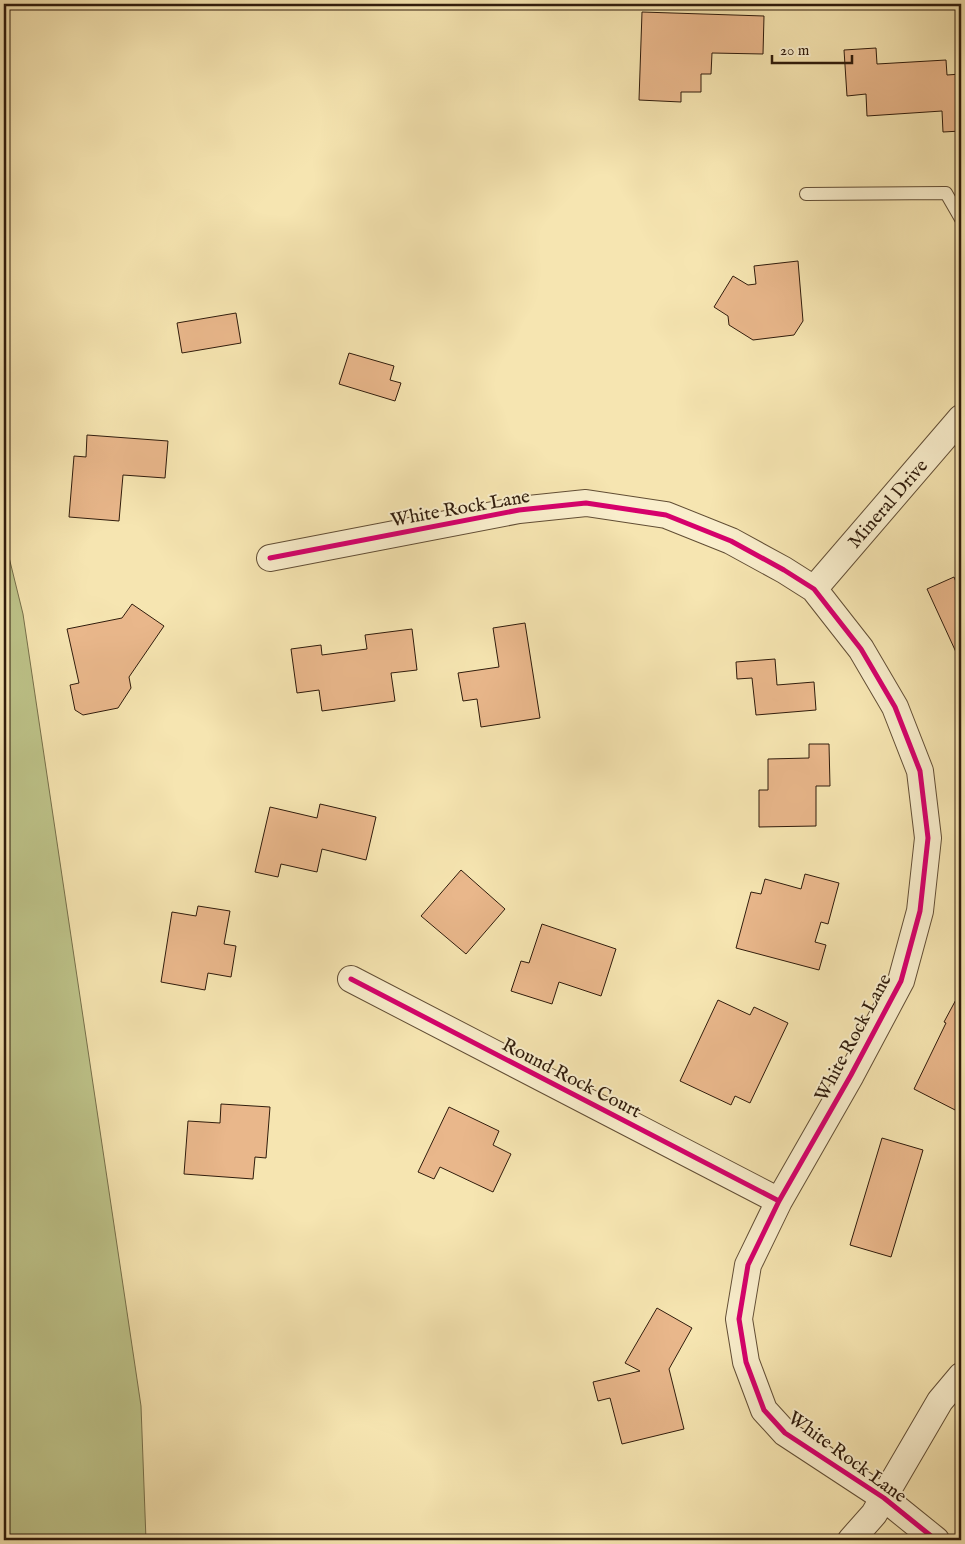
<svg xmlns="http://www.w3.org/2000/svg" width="965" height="1544" font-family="'IM FELL English',serif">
  <rect width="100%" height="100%" fill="#f6e5b1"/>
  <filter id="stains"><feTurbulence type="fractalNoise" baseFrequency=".004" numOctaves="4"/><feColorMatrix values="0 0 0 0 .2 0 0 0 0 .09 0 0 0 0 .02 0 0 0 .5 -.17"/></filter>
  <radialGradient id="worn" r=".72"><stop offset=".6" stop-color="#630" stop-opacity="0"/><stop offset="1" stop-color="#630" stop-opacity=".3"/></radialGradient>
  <path fill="#bec48a" stroke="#77704b" d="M4,537l19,77 118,792 5,134h-142z"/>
  <path fill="#e9b78b" stroke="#301c0c" d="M642,12l122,4 -1,38 -51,-1 -1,21h-10v18h-20v10l-42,-2z
    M876,48l1,16 69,-4 1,15 14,-1v57l-18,1 -1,-21 -75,5 -1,-22 -19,2 -3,-46z
    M798,261l5,60 -9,14 -41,5 -24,-15 -1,-9 -14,-9 19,-31 15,9 8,-1 -2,-18z
    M236,313l5,30 -59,10 -5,-30z
    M349,353l45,13 -4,14 11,3 -6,18 -56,-17z
    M87,435l81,6 -3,37 -42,-3 -4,46 -50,-4 5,-61 12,1z
    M954,577l7,17v69l-34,-74z
    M132,604l32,22 -35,51 2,11 -13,20 -35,7 -8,-5 -5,-25 9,-2 -12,-54 55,-11z
    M525,623l15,95 -59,9 -4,-28 -14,2 -5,-28 41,-6 -6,-39z
    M412,629l5,41 -26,3 4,28 -73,10 -3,-21 -22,3 -6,-44 30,-4 1,10 45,-6 -2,-14z
    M775,659l2,26 37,-3 2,28 -60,5 -4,-37 -15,1 -1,-17z
    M809,744h20l1,42h-14v40l-57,1v-37h9v-31l41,-1z
    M320,804l56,13 -10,43 -44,-11 -5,23 -36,-8 -3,13 -23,-5 15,-65 47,11z
    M461,870l44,39 -39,45 -45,-38z
    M805,874l34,9 -11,41 -7,-2 -6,20 11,3 -7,25 -83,-22 15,-56 10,2 4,-15 36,10z
    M198,906l32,5 -6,33 12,2 -5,31 -23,-4 -3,17 -44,-8 11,-70 24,4z
    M542,924l74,25 -15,47 -42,-14 -7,22 -41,-13 10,-30 8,2z
    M959,994l2,1v118l-47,-24 32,-66 -2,-1z
    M718,1000l32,15 4,-8 34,16 -38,80 -15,-7 -4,9 -51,-24z
    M221,1104l49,3 -4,51 -11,-1 -2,22 -69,-5 4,-53 32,2z
    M449,1107l50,24 -6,14 18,9 -18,38 -53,-25 -6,12 -16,-7z
    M882,1138l41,12 -32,107 -41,-12z
    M657,1308l35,20 -23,41 15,60 -62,15 -12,-46 -12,3 -5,-19 47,-11 -15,-8z"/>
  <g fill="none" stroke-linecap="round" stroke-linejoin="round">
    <g stroke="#624e35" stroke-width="14">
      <path id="service" d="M806,194l140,-1 15,26"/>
    </g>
    <g stroke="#624e35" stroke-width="28">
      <path id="minor" d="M270,558l249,-48 67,-7 80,12 65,26 53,29 30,19 47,60 34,58 25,64 8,67 -8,73 -19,70 -50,94 -72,126 -31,64 -9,54 7,43 18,48 21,23 99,65 52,42
        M814,589l147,-171
        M351,979l428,222
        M851,1540l23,-26 66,-113 21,-25"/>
    </g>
    <use href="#service" stroke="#f9eecc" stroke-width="12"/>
    <use href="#minor" stroke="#f9eecc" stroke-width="26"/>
    <g stroke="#f9eecc" stroke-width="8">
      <path id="cycleway" d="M270,558l249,-48 67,-7 80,12 65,26 53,29 30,19 47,60 34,58 25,64 8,67 -8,73 -19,70 -50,94 -72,126 -31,64 -9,54 7,43 18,48 21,23 99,65 52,42
        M351,979l428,222"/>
    </g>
    <use href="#cycleway" stroke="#d6006c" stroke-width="5"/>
  </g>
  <g text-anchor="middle" stroke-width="4" stroke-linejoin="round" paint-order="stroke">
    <g font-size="19" fill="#301c0c" stroke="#f9eecc">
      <text transform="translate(887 503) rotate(-49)" y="7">Mineral Drive</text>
      <text transform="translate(460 507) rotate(-10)" y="7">White Rock Lane</text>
      <text transform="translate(852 1037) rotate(-62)" y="7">White Rock Lane</text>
      <text transform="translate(572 1077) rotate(27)" y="7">Round Rock Court</text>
      <text transform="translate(848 1456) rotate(36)" y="7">White Rock Lane</text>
    </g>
  </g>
  <rect width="965" height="1544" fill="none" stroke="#f6e5b1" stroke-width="20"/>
  <rect x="5" y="5" width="955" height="1534" fill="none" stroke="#301c0c" stroke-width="2.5"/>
  <rect x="10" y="10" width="945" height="1524" fill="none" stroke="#301c0c"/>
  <path d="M772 55v8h80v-8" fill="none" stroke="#301c0c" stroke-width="2.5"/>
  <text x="780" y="55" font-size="15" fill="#301c0c" stroke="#f9eecc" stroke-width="4" paint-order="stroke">20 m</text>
  <rect width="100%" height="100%" filter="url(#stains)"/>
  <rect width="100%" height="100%" fill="url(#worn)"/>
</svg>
